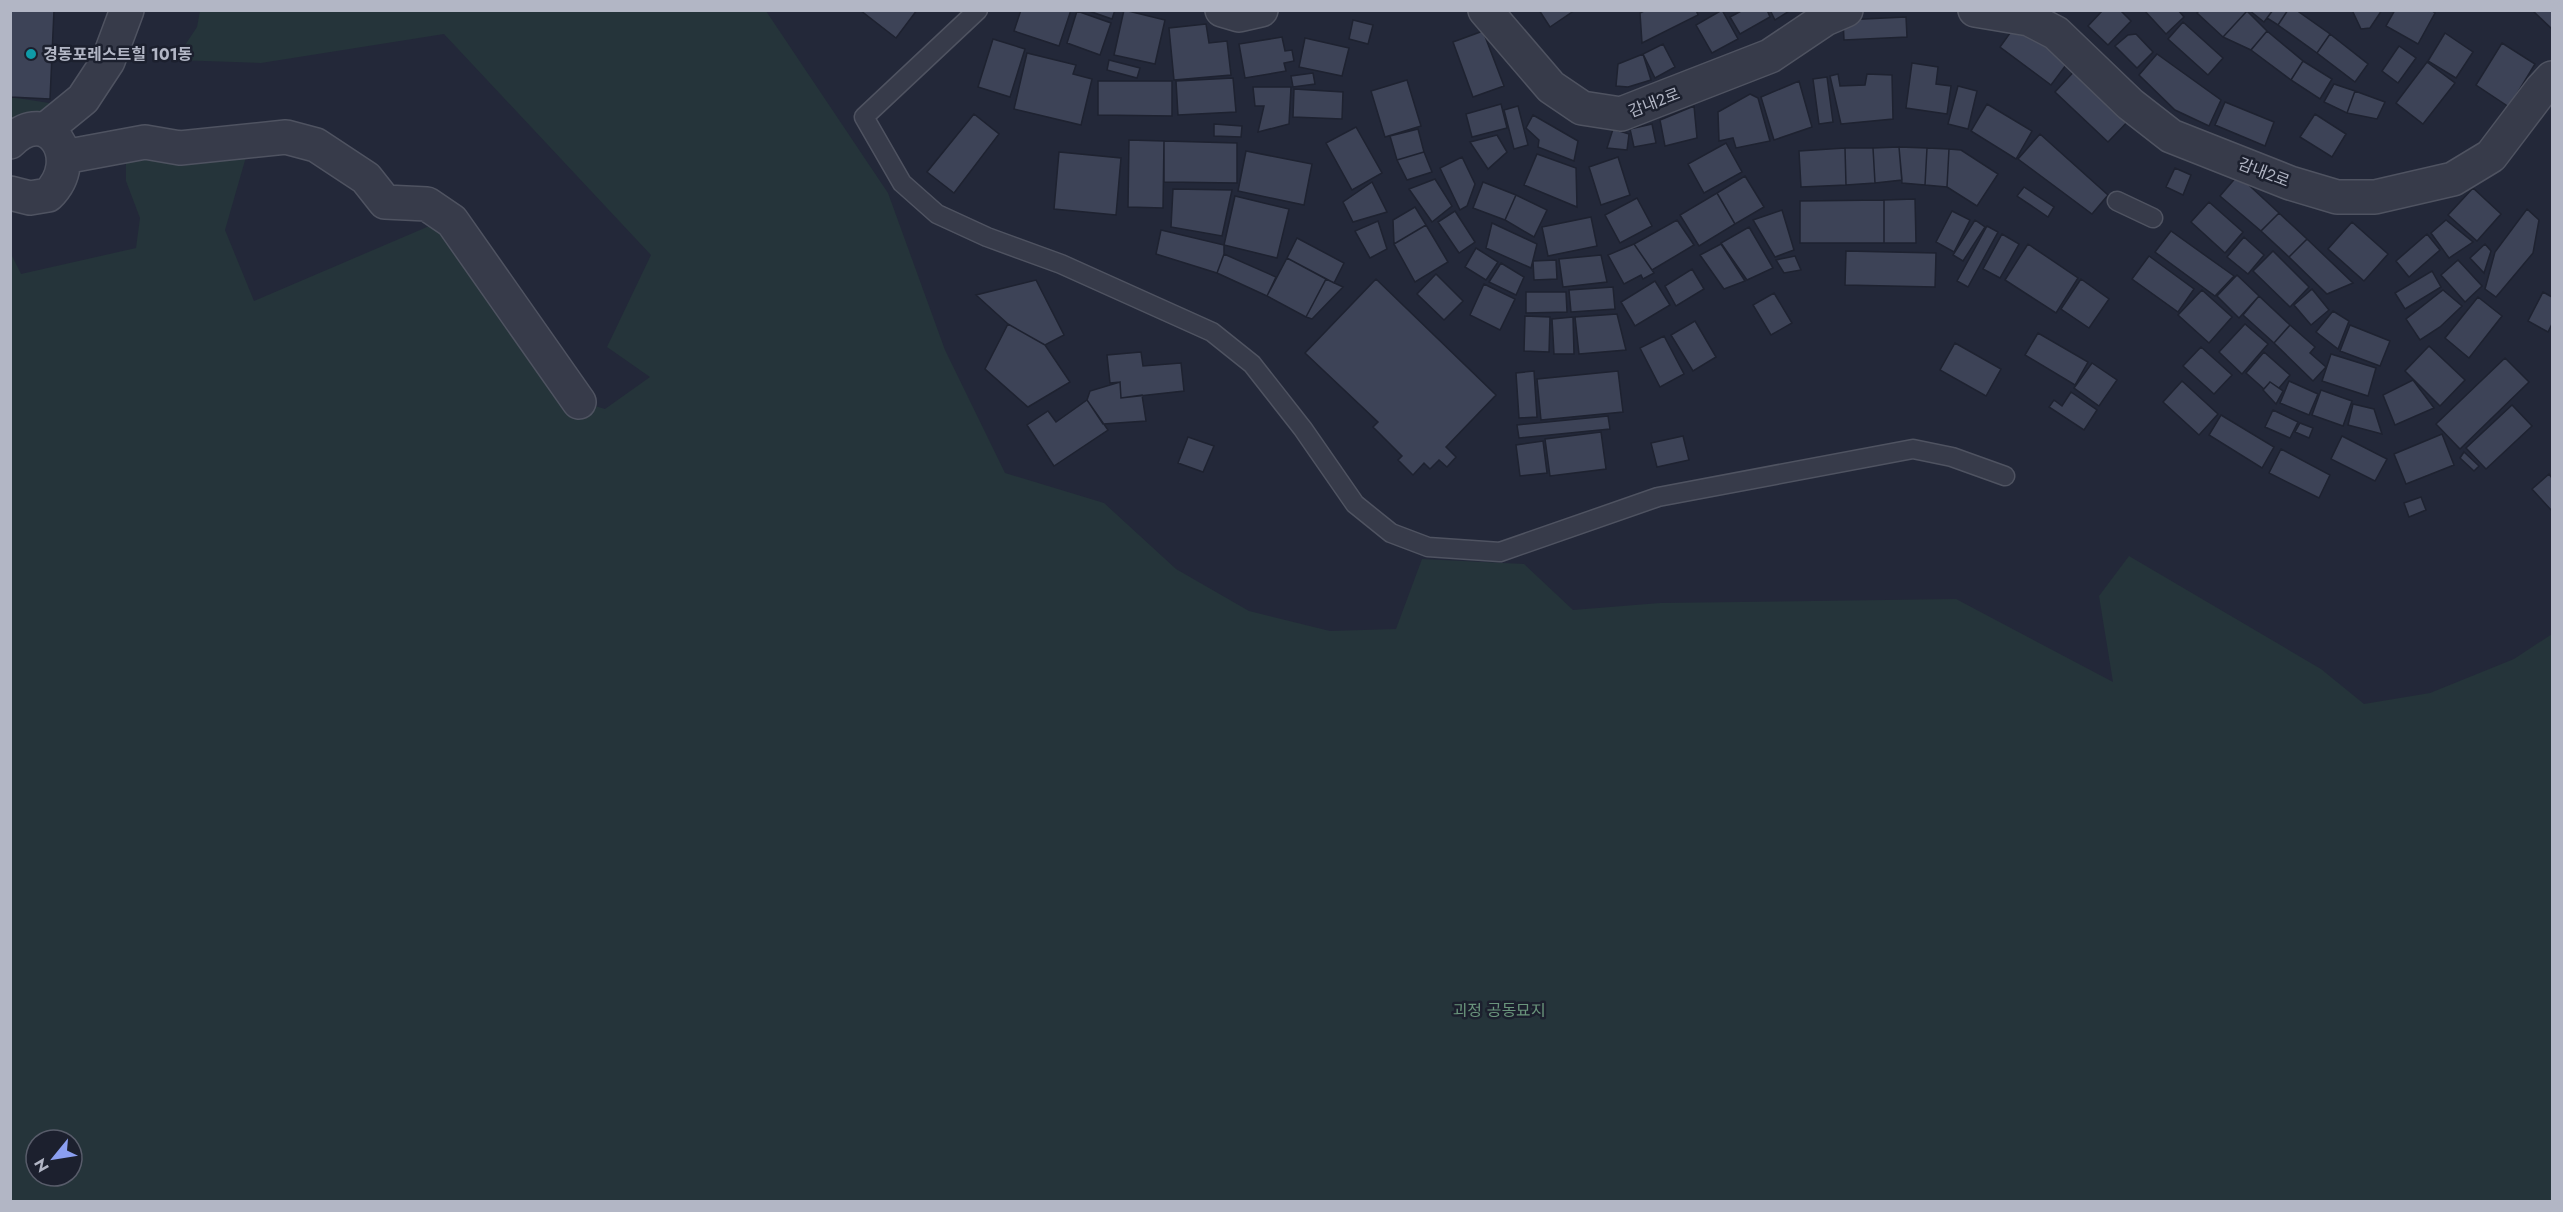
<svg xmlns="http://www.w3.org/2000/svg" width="2563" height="1212" font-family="Jost,'Noto Sans KR',sans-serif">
  <rect width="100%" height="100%" fill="#232839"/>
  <path fill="#25343a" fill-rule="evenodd" d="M200,11h566l122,182 57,157 60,123 99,30 72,66 73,42 81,20 66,-2 26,-70 102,5 49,46 87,-7 296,-4 157,83 -14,-86 30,-40 192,113 43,35 66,-11 84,-34 38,-25v567h-2541l-1,-949 11,22 115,-26 4,-30 -14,-37v-28l122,-3 -23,80 29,71 187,-80 121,175 43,13 45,-32 -43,-30 44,-92 -207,-221 -183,29 -86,-3 22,-33zM36,1140h36v36h-36z
    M11,97l38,6v5l-38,22z"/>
  <path fill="#3d4357" stroke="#1e2230" stroke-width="1.5" d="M10,10h44l-4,89 -40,-2z
    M860,10h57l-21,28z
    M1021,10h50l-12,36 -45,-15z
    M1086,10h29l-3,9z
    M1124,10l41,10 -10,44 -41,-9z
    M1539,10h36l-25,17z
    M1646,10h50l2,5 -56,28 -2,-30z
    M1722,10l16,29 -26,14 -16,-28z
    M1743,10h24l3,7 -30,17 -10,-17z
    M1770,10h21l-16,10z
    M2103,10h17l11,11 -23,24 -20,-19z
    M2144,10h34l6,7 -18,17z
    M2200,10h46l1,1 -24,26 -26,-24z
    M2249,10h24l-9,12z
    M2273,10h15l-10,15 -11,-7z
    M2288,10h8l34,24 -13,19 -39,-28z
    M2352,10h30l-12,18 -9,1z
    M2395,10h36l4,3 -17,31 -32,-18z
    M2532,10h20v19z
    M1077,11l34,12 -11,32 -33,-12z
    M2247,11l20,20 -16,19 -28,-13z
    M1906,17l1,20 -63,3 -1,-20z
    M1353,20l20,5 -5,19 -19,-5z
    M2018,22l51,39 -18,24 -51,-38z
    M2183,22l40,36 -15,17 -40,-36z
    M1206,24l3,19 18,-2 4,34 -57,5 -5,-52z
    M1483,31l21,55 -31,11 -20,-55z
    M2267,31l36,30 -12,19 -40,-30z
    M2445,33l28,19 -17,26 -28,-17z
    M2136,34l17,18 -16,16 -22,-22 13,-11z
    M2330,34l38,30 -13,18 -38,-29z
    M1282,37l3,14 7,-1 2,11 -10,2 2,8 -41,7 -6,-34z
    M1305,38l44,10 -7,28 -43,-9z
    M993,39l32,10 -15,48 -32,-10z
    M2502,43l33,21 -26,43 -33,-22z
    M1663,44l12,23 -20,11 -12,-24z
    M2399,46l17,12 -18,25 -16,-12z
    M1027,53l49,12 -3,9 19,5 -11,46 -67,-16z
    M1643,54l8,26 -23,7 -12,-1 2,-22z
    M2157,54l64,46 -12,26 -34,-16 -36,-35z
    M1109,60l31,8 -3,10 -30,-8z
    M2303,61l29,18 -12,20 -29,-19z
    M2427,62l28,21 -32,41 -27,-21z
    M1912,63l26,4 -2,17 15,2 -4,28 -41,-6z
    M2079,66l53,51 -24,25 -53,-50z
    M1313,73l2,11 -22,3 -2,-11z
    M1838,74l2,12 25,-1 2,-11 25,1 1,44 -52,5 -11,-48z
    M1827,77l6,45 -14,2 -6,-45z
    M1233,78l3,34 -58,3 -2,-34z
    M1407,80l14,46 -36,11 -14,-46z
    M1098,81h74v35l-74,-1z
    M1799,81l13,46 -38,13 -13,-43z
    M2334,84l21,7 -8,22 -23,-11z
    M1958,86l19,5 -9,38 -20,-5z
    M1253,87h38l-2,37 -31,8 6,-26h-9z
    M1294,89l49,3 -1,27 -49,-2z
    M2355,91l30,11 -8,17 -30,-6z
    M1750,94l8,4 12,43 -34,7 -3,-10 -14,3 -1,-29z
    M2225,102l49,20 -9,24 -50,-21z
    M1501,104l6,24 -35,9 -6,-23z
    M1987,104l45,27 -16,28 -45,-28z
    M1518,106l10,39 -14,4 -10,-39z
    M1694,106l3,32 -32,8 -5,-26z
    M974,114l25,20 -45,59 -27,-21z
    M2315,114l31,20 -14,23 -32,-20z
    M1533,115l45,26 -4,20 -36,-14 1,-7 -13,-12z
    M1214,124l28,2 -1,11 -27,-1z
    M1652,124l4,19 -22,4 -4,-18z
    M1356,127l26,46 -30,17 -26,-47z
    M1418,129l6,23 -27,8 -7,-24z
    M1613,129l16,5 -2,16 -20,-2z
    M2040,134l68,61 -16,19 -74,-55z
    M1497,135l10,17 -19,17 -18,-27z
    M1129,140l35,1 -1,67 -35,-1z
    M1164,141l73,2v40l-73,-1z
    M1726,143l16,29 -38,21 -16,-29z
    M1899,147l28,1 -2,37 -23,-2z
    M1899,147l3,33 -27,3 -2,-35z
    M1845,148h28l2,35 -29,2z
    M1845,148l1,37 -45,2 -2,-36z
    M1927,148l22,1 -2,38 -22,-2z
    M1949,149l12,1 37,24 -21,32 -30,-19z
    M1246,151l66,13 -8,41 -66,-14z
    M1059,152l62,6 -5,57 -62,-6z
    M1424,152l8,20 -25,8 -10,-20z
    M1537,154l39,14 1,39 -53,-22z
    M1462,157l13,27 -8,22 -7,4 -20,-42z
    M1618,157l12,38 -29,10 -12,-38z
    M2175,168l16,7 -8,20 -17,-8z
    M2238,175l41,38 -18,18 -41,-35z
    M1745,176l19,31 -29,17 -18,-31z
    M1435,179l17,27 -20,16 -23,-33z
    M1372,182l15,30 -34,10 -10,-20z
    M1483,182l33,13 -11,25 -32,-12z
    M2024,187l30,20 -6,10 -31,-21z
    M2473,188l28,26 -24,27 -29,-26z
    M1173,189l59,1 -10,46 -51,-9z
    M1717,193l18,31 -36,22 -19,-31z
    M1516,195l31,15 -13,27 -29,-17z
    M1235,196l54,13 -12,49 -53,-13z
    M1637,198l15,28 -32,17 -15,-28z
    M1915,199l1,44h-32v-43z
    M1884,200v43h-84v-42z
    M2209,202l34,30 -18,21 -34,-31z
    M1415,207l11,18 -32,19 -1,-24z
    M2527,209l12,11 -6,33 -37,44 -11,-8 10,-37z
    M1782,210l12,40 -19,7 -22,-37z
    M1455,211l20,31 -16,11 -21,-31z
    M1952,211l18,9 -16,32 -18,-10z
    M2279,213l28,26 -18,18 -28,-26z
    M1591,217l6,29 -49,10 -6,-29z
    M1677,220l17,25 -42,25 -18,-26z
    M1975,220l10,7 -22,34 -10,-6z
    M2446,220l27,22 -24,16 -18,-25z
    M1378,221l9,28 -17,9 -15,-27z
    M2352,222l36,32 -24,27 -36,-32z
    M1492,223l45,21 -6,24 -45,-20z
    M1426,225l22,37 -33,20 -21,-38z
    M1987,226l11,6 -30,55 -11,-6z
    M1749,227l24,41 -26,12 -26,-37z
    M1161,230l63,15v9l-7,19 -61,-19z
    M2171,231l63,45 -19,20 -60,-44z
    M2002,234l17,10 -19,34 -17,-9z
    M2427,234l13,16 -31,27 -13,-16z
    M2244,237l20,18 -16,19 -21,-17z
    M1297,238l47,25 -10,20 -47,-25z
    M2307,239l46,44 -26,11 -38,-37z
    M1634,244l20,29 -11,6 -2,-4 -17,9 -16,-29z
    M1721,244l24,37 -21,8 -24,-34z
    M2028,244l50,34 -22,35 -51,-33z
    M2485,244l6,7 -7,22 -14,-15z
    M1476,248l22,14 -12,18 -21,-13z
    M1846,251l90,2 -1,34 -90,-2z
    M2273,251l36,36 -19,20 -37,-36z
    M1224,254l52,23 -9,19 -50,-23z
    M1601,255l6,27 -44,5 -4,-28z
    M1795,256l6,14 -17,3 -8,-13z
    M2149,256l45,33 -16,23 -46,-33z
    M1287,258l39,21 -20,38 -39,-21z
    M1556,260l1,19 -23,1 -1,-19z
    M2458,260l24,26 -17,16 -24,-27z
    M1501,263l23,14 -8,18 -27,-13z
    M1692,269l12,20 -28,17 -11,-20z
    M2432,271l9,16 -36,22 -10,-16z
    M1436,274l27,27 -19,19 -27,-26z
    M2237,275l22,21 -20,22 -22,-22z
    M1326,279l17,8 -31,32 -6,-2z
    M1376,279l120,116 -50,52 10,10 -9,10 -8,-7 -9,9 -6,-6 -11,12 -15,-15 4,-4 -29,-29 5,-5 -73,-69z
    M2081,279l28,20 -20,29 -28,-19z
    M1036,280l28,55 -19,10 -37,-21 -32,-29z
    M1655,281l15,24 -35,21 -14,-24z
    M1484,284l31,15 -15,31 -30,-15z
    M1613,287l2,22 -44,3 -2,-22z
    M2312,289l17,21 -18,15 -17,-20z
    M2202,290l30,27 -23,26 -31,-28z
    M2443,290l19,16 -22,21 -20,13 -14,-21z
    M1526,292h40l1,20 -41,1z
    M2543,292l9,5v27l-4,8 -20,-11z
    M1774,293l18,30 -21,12 -18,-30z
    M2259,296l31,29 -16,18 -31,-28z
    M2478,297l24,19 -33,42 -24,-20z
    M2333,311l16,10 -11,28 -22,-17z
    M1617,314l9,36 -47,4 -4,-37z
    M1525,316l25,1 -1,35 -25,-1z
    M1573,317l1,37h-20l-2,-35z
    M1695,321l21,36 -23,14 -22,-36z
    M1008,324l37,21 25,37 -42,25 -43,-38z
    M2245,324l23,20 -26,30 -23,-22z
    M2290,325l25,22 -5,6 16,14 -13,14 -39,-38z
    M2350,325l40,16 -10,25 -40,-15z
    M2038,333l50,29 -13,23 -50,-30z
    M1664,336l20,38 -24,13 -20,-39z
    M1955,343l46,26 -15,27 -46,-26z
    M2429,346l36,34 -25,26 -35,-35z
    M2201,347l31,28 -18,19 -31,-28z
    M1141,352l2,14 38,-3 3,28 -63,7 -1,-16 -10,1 -3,-28z
    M2264,352l26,23 -11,13 -9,-6 -6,7 -18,-16z
    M2331,354l45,14 -8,28 -46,-15z
    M2505,358l24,24 -69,67 -24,-25z
    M2092,363l25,17 -18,26 -25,-18z
    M1534,371l3,46 -18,1 -3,-45z
    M1618,371l5,41 -82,8 -4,-41z
    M2413,380l21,28 -39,17 -12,-30z
    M2182,381l36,33 -19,21 -36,-33z
    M2289,381l29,13 -9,21 -29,-12z
    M1120,382l1,16 21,-3 4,26 -43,3 -16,-24 3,-9z
    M2270,382l13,9 -7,13 -13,-14z
    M2321,390l31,11 -9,25 -31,-11z
    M2071,392l26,18 -13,20 -35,-23 5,-7 8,6z
    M1087,400l21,30 -54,36 -27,-41 21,-14 8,11z
    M2353,404l21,5 8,25 -34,-9z
    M2512,405l20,21 -46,43 -20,-21z
    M2273,410l25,12 -8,16 -25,-11z
    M2221,415l53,32 -12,21 -53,-33z
    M1608,416l2,13 -91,9 -2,-13z
    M2300,423l13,5 -4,10 -14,-6z
    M1601,432l5,37 -56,7 -5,-37z
    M2442,434l12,31 -48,19 -12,-30z
    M1683,436l6,24 -32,7 -6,-24z
    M2342,436l45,23 -12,22 -44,-22z
    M1188,437l26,9 -11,26 -25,-9z
    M1543,441l4,32 -27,3 -4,-31z
    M2281,449l49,26 -11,23 -50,-25z
    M2464,452l15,14 -5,5 -14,-13z
    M2549,474l3,4v33l-20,-22z
    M2421,497l5,13 -17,7 -5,-14z"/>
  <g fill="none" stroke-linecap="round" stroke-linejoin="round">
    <g stroke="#4f5361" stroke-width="21">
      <path id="service" d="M978,10l-114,107 38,66 35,31 50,23 74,27 151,68 40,32 51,65 52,75 36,29 37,14 72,5 158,-55 255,-48 39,8 53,19
        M2117,201l36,17"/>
    </g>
    <g stroke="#4f5361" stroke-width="36">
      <path id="minor" d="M1222,10l17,5 22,-5
        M1485,10l66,77 31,21 39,6 149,-58 55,-37 21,-9
        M1975,10l54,9 27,14 74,71 41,32 119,47 47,14h38l78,-18 38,-23 50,-66 11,-12
        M45,130l38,-31 25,-38 19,-51
        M10,142c38,-39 75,17 38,53l-18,3 -20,-5
        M64,157l81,-15 35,6 106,-11 30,8 50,33 19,24 42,2 25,17 127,181"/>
    </g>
    <use href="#service" stroke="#373b4a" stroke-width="18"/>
    <use href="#minor" stroke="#373b4a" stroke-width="33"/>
  </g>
  <circle fill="#0f9aa8" stroke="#1c202e" stroke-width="2" cx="31" cy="54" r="6"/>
  <g text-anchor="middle" stroke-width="5" stroke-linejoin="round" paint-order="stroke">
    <g font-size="16" font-weight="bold" fill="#b2b6c5" stroke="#1c202e" text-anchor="start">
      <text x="43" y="60">경동포레스트힐 101동</text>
    </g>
    <g font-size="16" fill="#b2b6c5" stroke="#1c202e">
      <text transform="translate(1654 102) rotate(-21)" y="6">감내2로</text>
      <text transform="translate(2264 172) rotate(21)" y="6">감내2로</text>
    </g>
    <g font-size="16" fill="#6a957c" stroke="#1c202e">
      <text x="1499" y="1016">괴정 공동묘지</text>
    </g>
  </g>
  <rect width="2563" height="1212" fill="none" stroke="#b2b6c5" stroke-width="24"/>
  <g transform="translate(54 1158) rotate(240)"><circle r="28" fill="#1c202e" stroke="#585c6a" stroke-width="1.5"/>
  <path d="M0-4.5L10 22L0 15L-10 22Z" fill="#8b9ff1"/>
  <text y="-9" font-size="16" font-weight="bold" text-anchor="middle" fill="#b2b6c5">N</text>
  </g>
</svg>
